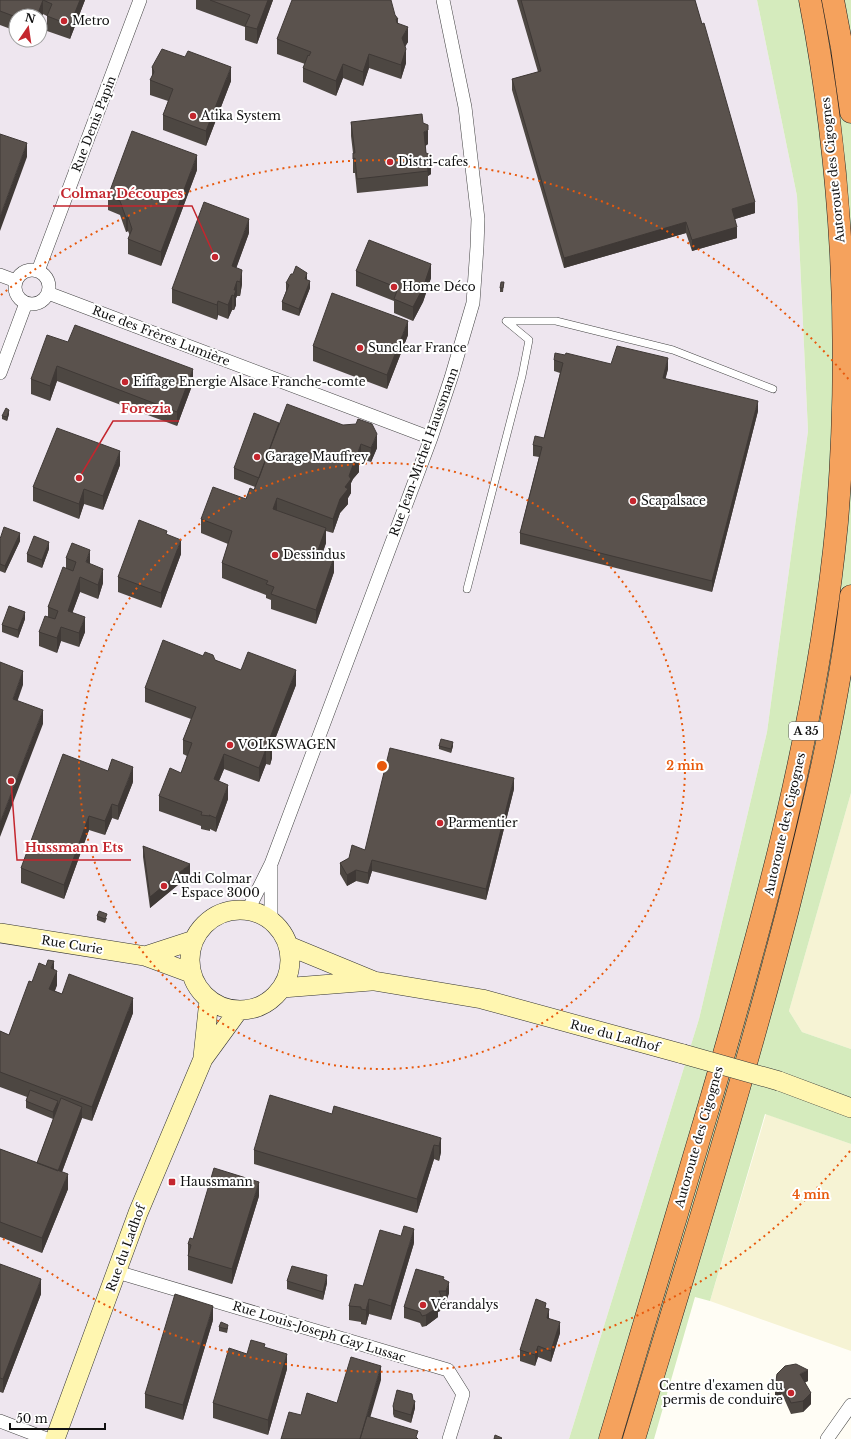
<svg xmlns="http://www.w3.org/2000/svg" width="851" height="1439" font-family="'Libre Baskerville',serif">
  <rect width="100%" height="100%" fill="#fffdf5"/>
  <path fill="#eee6ef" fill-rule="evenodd" d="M0,0h757l40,196 11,235 -41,301 -68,287 -130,420h-569zM16,16h24v24h-24z"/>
  <path fill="#f6f3d4" d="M851,793v256l-49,-17 -13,-21z
    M766,1114l85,30v207l-141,-50z"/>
  <path fill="#d5ebbd" d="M757,0h94v793l-62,218 13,21 49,17v95l-86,-30 -55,187 -15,-4 -41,142h-85l130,-420 68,-287 41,-301 -11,-235z"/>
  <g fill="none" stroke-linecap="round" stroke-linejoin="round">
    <g stroke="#444" stroke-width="8">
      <path id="lane" d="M467,589l55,-213 7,-36 -23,-19h50l117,29 100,39"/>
    </g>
    <g stroke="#444" stroke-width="14">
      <path id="street" d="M15 287a17 17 0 1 1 34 0a17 17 0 1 1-34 0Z
        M38,271l102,-271
        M0,275l16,6
        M48,293l383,145
        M0,373l26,-70
        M248,910l23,-46 160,-426 20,-60 22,-75 4,-56 1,-28 -13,-112 -22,-107
        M271,920v-52
        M117,1272l331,98 15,24 -14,45
        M0,1421l47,18
        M827,1439l24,-34"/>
    </g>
    <g stroke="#333" stroke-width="20">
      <path id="secondary" d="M190 960a50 50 0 1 1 100 0a50 50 0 1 1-100 0Z
        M0,933l145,23 46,17
        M289,946l85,35 108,18 201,55
        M145,956l49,-16
        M282,988l89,-7
        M203,1057l6,-57
        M779,1081l72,27
        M55,1439l83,-226 65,-154 35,-48"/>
    </g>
    <g stroke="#222" stroke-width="23">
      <path id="highway" d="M833,0l9,48 9,64
        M610,1439c33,-111 66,-222 99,-333 56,-192 109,-384 128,-584 14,-173 6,-351 -27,-522
        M634,1439c53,-176 108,-352 154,-530 26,-103 51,-207 63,-313"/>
    </g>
    <use href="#lane" stroke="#fff" stroke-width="7"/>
    <use href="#street" stroke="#fff" stroke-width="13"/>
    <use href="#secondary" stroke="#fff6b0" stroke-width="19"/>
    <use href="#highway" stroke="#f5a25d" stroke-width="22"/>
    <g stroke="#333" stroke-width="20" stroke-linecap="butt">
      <path id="secondary-bridge" d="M683,1054l96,27"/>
    </g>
    <use href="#secondary-bridge" stroke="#fff6b0" stroke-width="19"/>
  </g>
  <path fill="#4d4742" d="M0,0h85l-15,39 -23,-8v-15l-4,-2 -3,9v-7h-24v15l-16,-6z
    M196,0h77l-16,44 -12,-4v-13l-49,-18z
    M517,0h178l60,213 -20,6 2,19 -45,13 -6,-18 -122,35 -52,-178v-11l26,-7z
    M395,15l3,4v4l10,19 -3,4 1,17 -5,16 -32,-11 -6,18 -20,-8 -7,18 -33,-14v-14l2,-4 -28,-10v-15z
    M152,67l79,14 -25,65 -43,-16v-15l5,-14 -18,-6v-15l2,-4z
    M351,122l72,1 5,21 -3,2 1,7 5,21 -3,2v10l-71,7 -2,-20h-2v-20l-2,-17z
    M197,170l-36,96 -33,-12v-15l2,-3 -2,-5 -2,1 -6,-17 -12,-5v-14z
    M249,233l-13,35 6,16 -2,12h-3l-1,2v7l-2,5h-2l-4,9 -10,-4 -1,5 -45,-17v-14z
    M356,271l75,7 -8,24 -10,19 -19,-8v-12l-38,-15z
    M307,280l3,8 -11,28 -17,-6v-8l4,-11v-8z
    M504,282l-1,10h-3v-4z
    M408,335l-21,54 -74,-28v-15z
    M68,342l125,41 -16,43 -120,-45 -7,20 -19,-7v-15z
    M554,360l57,4 57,5 -3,10 93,32 -46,181 -192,-48v-11l19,-76 -6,-1v-11l11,-7 16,-65 -6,-2z
    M9,414l-2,7 -5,-2v-3z
    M279,423l98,25 -6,14 -10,-3 -2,3v10l-6,7 -2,4v10l-3,5v6l-8,9 -7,20 -7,-2v12l-3,9 11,20 -18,52 -45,-15v-9l-5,-2v-3l-44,-17v-15l6,-19 -27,-11v-14l45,-20 8,-9 1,-3 -21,-8v-11z
    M120,465l-17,45 -19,-6 -5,15 -46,-18v-14z
    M167,535l14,19 -20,54 -43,-16v-15z
    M0,539l20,2 -15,32 -5,-2z
    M49,549l-7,19 -15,-6v-8z
    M66,558l24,6 13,19 -5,16 -18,-7 -8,21 13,19 -6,15 -18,-6 -4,12 -18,-7v-14l9,-15v-10l18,-39z
    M25,619l-7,19 -16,-6v-7z
    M215,660l26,10 55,15 -24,62v11l-2,7 -4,-1 -7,18 -35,-13 -5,12 9,18 -12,33 -6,-3v2l-9,-2v-3l-42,-15v-15l22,-23 6,-17 -4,-2v-14l8,-21 -46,-17v-14z
    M439,746h14l-2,7 -12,-4z
    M133,782l-15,38 -6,-2 -7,17 -16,-5 -25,69 -43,-16v-15z
    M514,789l-28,111 -114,-29 -4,13 -12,-3 -9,5 -7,-12v-11l25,-13z
    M143,846l47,29 -40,33 -7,-51z
    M97,916l10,2 -2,5 -8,-3z
    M46,966l8,3 3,16 -2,6 7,3 71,19 -41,108 -10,-3 -20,54 6,17 -26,64 -42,-16v-88l37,14 16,-44 -27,-11v-7l1,-4 -27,-10v-56l9,4 23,-53z
    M441,1138v14l-2,9 -5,-2 -17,54 -163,-49v-14z
    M259,1196l-27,88 -44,-14v-26l5,-5z
    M414,1243l-23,77 -22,-6 -3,11 -5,-1v-2l-12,-2v-14l14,-20z
    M0,1264l41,30 -38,99 -3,-1z
    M444,1279l5,14 -3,9h-5v5l-1,4 -2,1v5l-12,9 -4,1 -2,-4 -16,-5v-11z
    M287,1281l40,2 -4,17 -36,-11z
    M546,1308l3,10 11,15 -9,29 -13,-5 -3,9 -15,-5v-11z
    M213,1320l-30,100 -38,-12v-14z
    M219,1327l9,1 -1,5 -8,-2z
    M265,1348l22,21 -19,66 -55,-17v-15l34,-49z
    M777,1374l31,7 -3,1 6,22 -8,8 -12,2 -9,-20 -7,4z
    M413,1400l2,8 -4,15 -17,-6 -1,-3v-8z"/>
  <path fill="#3f3936" d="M43,0v14l-3,9v-7h-3z
    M80,0h5l-15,39v-14z
    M268,0h5l-16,44v-15z
    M408,27v15l-6,10v-14z
    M406,49v14l-5,16v-14z
    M369,54v14l-6,18v-14z
    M343,64v14l-7,18v-15z
    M231,67v14l-25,65v-15z
    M428,130v14l-4,3v-15z
    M27,143v14l-27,74v-14z
    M197,155v15l-36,96v-14z
    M431,159v15l-3,2 -1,-14z
    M755,202v11l-23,7v-11z
    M128,217v14l-2,1v-14z
    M249,219v14l-17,47v-14z
    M686,222v11l-122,35v-10z
    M737,227v11l-45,13v-11z
    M431,264v14l-8,24 -10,19v-14z
    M242,270v14l-2,12v-14z
    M307,273v7l-2,-1z
    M237,281v15l-1,2v7l-2,5v-20z
    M310,281v7l-11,28v-7z
    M232,295v15l-4,9v-14z
    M218,301v14l-1,5v-15z
    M408,321v14l-21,54v-14z
    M668,358v11l-5,20v-11z
    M57,366v15l-7,20v-15z
    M193,369v14l-16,43v-14z
    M758,401v10l-46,181v-11z
    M9,410v4l-2,7v-4z
    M377,434v14l-6,14v-14z
    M361,444v15l-2,3v10l-6,7 -2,4v10l-3,5v6l-8,9 -7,20v-14l7,-20 5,-12z
    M120,451v14l-17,45v-14z
    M84,489v15l-5,15v-15z
    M277,498v15l-4,-4z
    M326,528v15l-8,22v-15z
    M20,533v8l-15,32v-7z
    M181,540v14l-20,54v-15z
    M49,542v7l-7,19v-8z
    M90,550v15l-4,-3z
    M334,557v15l-18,52v-14z
    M103,569v14l-5,16v-14z
    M80,577v15l-12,33v-14z
    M25,612v7l-7,19v-8z
    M85,617v15l-6,15v-14z
    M61,627v14l-4,12v-15z
    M296,670v15l-24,62v11l-2,7v-14l-2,-8z
    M23,671v14l-10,29v-15z
    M43,710v14l-43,113v-14z
    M453,742v4l-2,7v-4z
    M266,749v15l-7,18v-14z
    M224,754v15l-10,24v-14z
    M133,767v15l-15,38v-14z
    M514,778v11l-28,111v-11z
    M228,785v14l-12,33v-14z
    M112,804v14l-7,17v-14z
    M89,816v14l-25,69v-14z
    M372,860v11l-4,13v-11z
    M190,864v11l-40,33v-11z
    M356,870v11l-9,5v-11z
    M54,961v15l-3,-8z
    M57,971v14l-8,19v-15z
    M133,998v15l-41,108v-14z
    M58,1101v7l-5,11v-7z
    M82,1107v11l-25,67v-11z
    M441,1138v14l-2,9v-15z
    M434,1145v14l-17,54v-14z
    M68,1174v15l-26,64v-15z
    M259,1182v14l-27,88v-15z
    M414,1229v14l-23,77v-14z
    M327,1275v8l-4,17v-8z
    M41,1279v15l-38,99v-14z
    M449,1282v11l-3,9v-11z
    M441,1296v11l-1,4 -2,1v5l-12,9v-11z
    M369,1299v15l-3,11v-15z
    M213,1306v14l-30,100v-15z
    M549,1309v11l-2,-2z
    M560,1322v11l-9,29v-11z
    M538,1346v11l-3,9v-11z
    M287,1354v15l-19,66v-15z
    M381,1366v14l-17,59h-4z
    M808,1370v11l-8,4v-11z
    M782,1383v11l-7,4v-11z
    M811,1393v11l-8,8v-11z
    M415,1401v7l-4,15v-8z"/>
  <path fill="#5a524d" stroke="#3f3936" d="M0,0h80l-10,25 -23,-9 5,-12 -9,-4 -6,16h-21v1l-16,-6z
    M210,0h58l-11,29 -12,-3 5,-11z
    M292,0h99l4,15 3,4h-2l1,4 11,4 -6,11 4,11 -5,16 -32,-11 -6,18 -20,-8 -7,17 -33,-13 5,-13 1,1 2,-4 -34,-13z
    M521,0h174l7,24 2,-1 51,179 -23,7 5,18 -45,13 -6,-18 -122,36 -52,-179 29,-8z
    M162,49l23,8 3,-6 43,16 -25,64 -43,-16 10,-26 -23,-9 4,-8 -2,-5z
    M422,114l1,9 5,2v5l-4,2 2,21 5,2v4l-4,3 1,9 -71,8 -2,-21 -2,1v-6h2l-4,-31z
    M132,131l65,24 -36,97 -33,-13 4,-10 -4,-12 -2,1 -6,-17 -12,-5z
    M0,134l27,9 -27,74z
    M204,202l45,17 -17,47 10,4 -2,12 -3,-1 -3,9h2l-2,6 -2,-1 -4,10 -10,-4 -1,4 -45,-16z
    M369,240l62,24 -8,24 -10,19 -19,-8 4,-11 -42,-17z
    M296,266l11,7 -2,6 5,2 -11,28 -17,-7 7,-17 -3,-2 5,-9h2z
    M501,282h3l-1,6h-3z
    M332,293l76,28 -21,54 -74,-29z
    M75,325l118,44 -16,43 -120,-46 -7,20 -19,-7 16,-44 21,7z
    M617,346l51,12 -5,20 95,23 -46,180 -192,-48 22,-86 -9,-2 2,-9 9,2 19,-75 -9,-3 1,-7 10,2 1,-2 45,11z
    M287,404l56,21 13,-1 2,-5 14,5 5,10 -6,14 -10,-4 -4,11 2,3 -6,7 -4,11 2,3 -6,8 3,2 -8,10 -7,20 -56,-21 -4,11 53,19 -8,22 16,7 -18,53 -45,-16 3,-7 -8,-3 2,-3 -46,-18 10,-32 -31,-12 12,-32 33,12 4,-11 4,2z
    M6,408l3,2 -2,7 -5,-1z
    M254,413l25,10 -20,55 -25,-10z
    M57,428l63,23 -17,45 -19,-7 -5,15 -46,-17z
    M139,520l28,11 -1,3 15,6 -20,53 -43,-16z
    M4,527l16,6 -15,33 -5,-2v-25z
    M34,536l15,6 -7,18 -15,-6z
    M72,543l18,7 -4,12 17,7 -5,16 -18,-8 -12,34 17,6 -6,16 -18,-6 -4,11 -18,-6 6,-16 10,3 3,-8 -10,-4 15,-40 10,4 3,-9 -10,-4z
    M9,606l16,6 -7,18 -16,-5z
    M163,640l40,16 2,-4 8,3 2,5 26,10 7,-18 48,18 -28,73 4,1 -2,7 -4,-2 -7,19 -35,-14 -10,25 14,6 -12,33 -7,-3 1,1 -9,-1 1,-3 -43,-16 11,-28 11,5 11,-30 -9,-3 13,-33 -51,-19z
    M0,662l23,9 -10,28 30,11 -43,113z
    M441,739l12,3 -2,7 -12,-3z
    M390,748l124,30 -28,111 -114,-29 -4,13 -12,-3 -9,5 -7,-12 9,-5 3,-13 13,5z
    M63,754l45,17 4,-12 21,8 -15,39 -6,-2 -7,17 -16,-5 -25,69 -43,-17z
    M143,846l47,18 -40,33z
    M99,911l8,3 -2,5 -8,-3z
    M48,960l6,1 -3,7 6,3 -8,18 13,5 7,-20 64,24 -41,109 -92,-35v-41l9,4 20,-54 3,1 7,-19 7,3z
    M30,1090l28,11 -5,11 -27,-11z
    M270,1095l62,19 2,-8 107,32 -2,8 -5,-1 -17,54 -163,-49z
    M61,1098l21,9 -24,64 -21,-8z
    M0,1149l68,25 -26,64 -42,-16z
    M214,1168l45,14 -27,87 -44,-13 3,-11 -3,-1 2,-6 3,1z
    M404,1226l10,3 -23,77 -22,-7 -3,11 -5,-1v-2l-12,-1 6,-22 8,2 17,-56 21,6z
    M0,1264l41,15 -38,100 -3,-1z
    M292,1266l35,9 -4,17 -36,-11z
    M416,1269l28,8 -1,2 6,3 -3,9h-7l2,5 -1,4 -4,2 2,5 -12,8 -4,1 -2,-4 -16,-5z
    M175,1294l38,12 -30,99 -38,-11z
    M536,1299l10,4 -1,5 4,1 -2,9 13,4 -9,29 -13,-5 -3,9 -15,-5z
    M221,1322l7,3 -1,4 -8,-2z
    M251,1340l14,4 -1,3 23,7 -19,66 -55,-17 16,-55 18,6z
    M351,1357l30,9 -21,73h-79l8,-27 12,3 6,-22 30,10z
    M796,1364l12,6 -8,4 11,19 -8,8 -12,2 -9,-20 -7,4 2,-13 8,-8z
    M397,1390l15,4 1,6 2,1 -4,14 -17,-5 -1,-4z
    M367,1416l51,15 -2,6 2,2h-58z
    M495,1435l7,3 -1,1h-7z"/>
  <g fill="none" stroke="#e8590c" stroke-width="2" stroke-dasharray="2 4">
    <circle cx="382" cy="766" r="303"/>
    <path d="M850 1151A606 606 0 0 1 1 1237M1 295A606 606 0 0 1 850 381"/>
  </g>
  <g fill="#c4262e" stroke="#fff" stroke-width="1.5">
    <circle cx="64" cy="21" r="4"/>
    <circle cx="193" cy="116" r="4"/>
    <circle cx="390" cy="162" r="4"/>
    <circle cx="394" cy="287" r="4"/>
    <circle cx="360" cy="348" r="4"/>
    <circle cx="125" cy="382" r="4"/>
    <circle cx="257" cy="457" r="4"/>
    <circle cx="633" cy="501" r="4"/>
    <circle cx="275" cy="555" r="4"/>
    <circle cx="230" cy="745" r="4"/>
    <circle cx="440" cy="823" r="4"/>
    <circle cx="164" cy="886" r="4"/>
    <rect x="168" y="1178" width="8" height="8" rx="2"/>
    <circle cx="423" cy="1305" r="4"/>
    <circle cx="791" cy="1393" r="4"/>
  </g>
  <g text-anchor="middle" stroke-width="4" stroke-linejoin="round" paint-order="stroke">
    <rect fill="#fff" stroke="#585858" stroke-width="1" x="789" y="722" width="34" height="18" rx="3"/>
    <g font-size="11" font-weight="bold" fill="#111">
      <text x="806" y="735">A 35</text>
    </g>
    <g font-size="12" fill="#111" stroke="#fff" text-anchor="start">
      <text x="72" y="25">Metro</text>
      <text x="201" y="120">Atika System</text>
      <text x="398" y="166">Distri-cafes</text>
      <text x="402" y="291">Home Déco</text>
      <text x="368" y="352">Sunclear France</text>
      <text x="133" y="386">Eiffage Energie Alsace Franche-comte</text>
      <text x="265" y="461">Garage Mauffrey</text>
      <text x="641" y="505">Scapalsace</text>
      <text x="283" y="559">Dessindus</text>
      <text x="238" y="749">VOLKSWAGEN</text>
      <text x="448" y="827">Parmentier</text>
      <text x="172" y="883">Audi Colmar<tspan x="172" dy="14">- Espace 3000</tspan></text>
      <text x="180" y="1186">Haussmann</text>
      <text x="431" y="1309">Vérandalys</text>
      <text x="783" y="1390" text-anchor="end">Centre d'examen du<tspan x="783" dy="14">permis de conduire</tspan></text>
    </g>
    <g font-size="12" fill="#111" stroke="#fff">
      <text transform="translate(94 124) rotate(-69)" y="4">Rue Denis Papin</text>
      <text transform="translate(833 170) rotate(-96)" y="4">Autoroute des Cigognes</text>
      <text transform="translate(161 336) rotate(21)" y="4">Rue des Frères Lumière</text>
      <text transform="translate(424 452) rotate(-70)" y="4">Rue Jean-Michel Haussmann</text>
      <text transform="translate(785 824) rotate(-77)" y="4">Autoroute des Cigognes</text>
      <text transform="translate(72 945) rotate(9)" y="4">Rue Curie</text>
      <text transform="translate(615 1036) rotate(15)" y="4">Rue du Ladhof</text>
      <text transform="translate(699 1137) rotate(-74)" y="4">Autoroute des Cigognes</text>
      <text transform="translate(126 1248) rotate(-70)" y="4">Rue du Ladhof</text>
      <text transform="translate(319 1332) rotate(17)" y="4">Rue Louis-Joseph Gay Lussac</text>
    </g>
  </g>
  <circle cx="382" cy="766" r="6" fill="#e8590c" stroke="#fff" stroke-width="2"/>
  <g font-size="12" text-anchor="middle" font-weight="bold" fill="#e8590c" stroke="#fff" stroke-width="4" stroke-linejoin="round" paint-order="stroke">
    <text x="685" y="770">2 min</text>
    <text x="811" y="1199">4 min</text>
  </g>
  <path fill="none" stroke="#c4262e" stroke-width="1.5" d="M215 257L192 206H53M79 478L113 421H179M11 781L17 860H131"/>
  <g fill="#c4262e" stroke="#fff" stroke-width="1.5">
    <circle cx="215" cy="257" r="4"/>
    <circle cx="79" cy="478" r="4"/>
    <circle cx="11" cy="781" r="4"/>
  </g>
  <g font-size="13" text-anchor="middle" font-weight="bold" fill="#c4262e" stroke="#fff" stroke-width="4" stroke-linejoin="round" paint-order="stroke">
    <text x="122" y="198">Colmar Découpes</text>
    <text x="146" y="413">Forezia</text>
    <text x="74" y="852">Hussmann Ets</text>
  </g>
  <g transform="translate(28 28) rotate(13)"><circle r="19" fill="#ffffff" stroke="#a0a0a0"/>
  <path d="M0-3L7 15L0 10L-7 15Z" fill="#c4262e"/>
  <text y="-6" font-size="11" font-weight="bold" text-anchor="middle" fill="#111111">N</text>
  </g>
  <path d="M10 1423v6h95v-6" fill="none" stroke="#111111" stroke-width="2"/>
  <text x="16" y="1423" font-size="12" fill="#111111" stroke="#ffffff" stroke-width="3" paint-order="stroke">50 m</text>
</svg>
